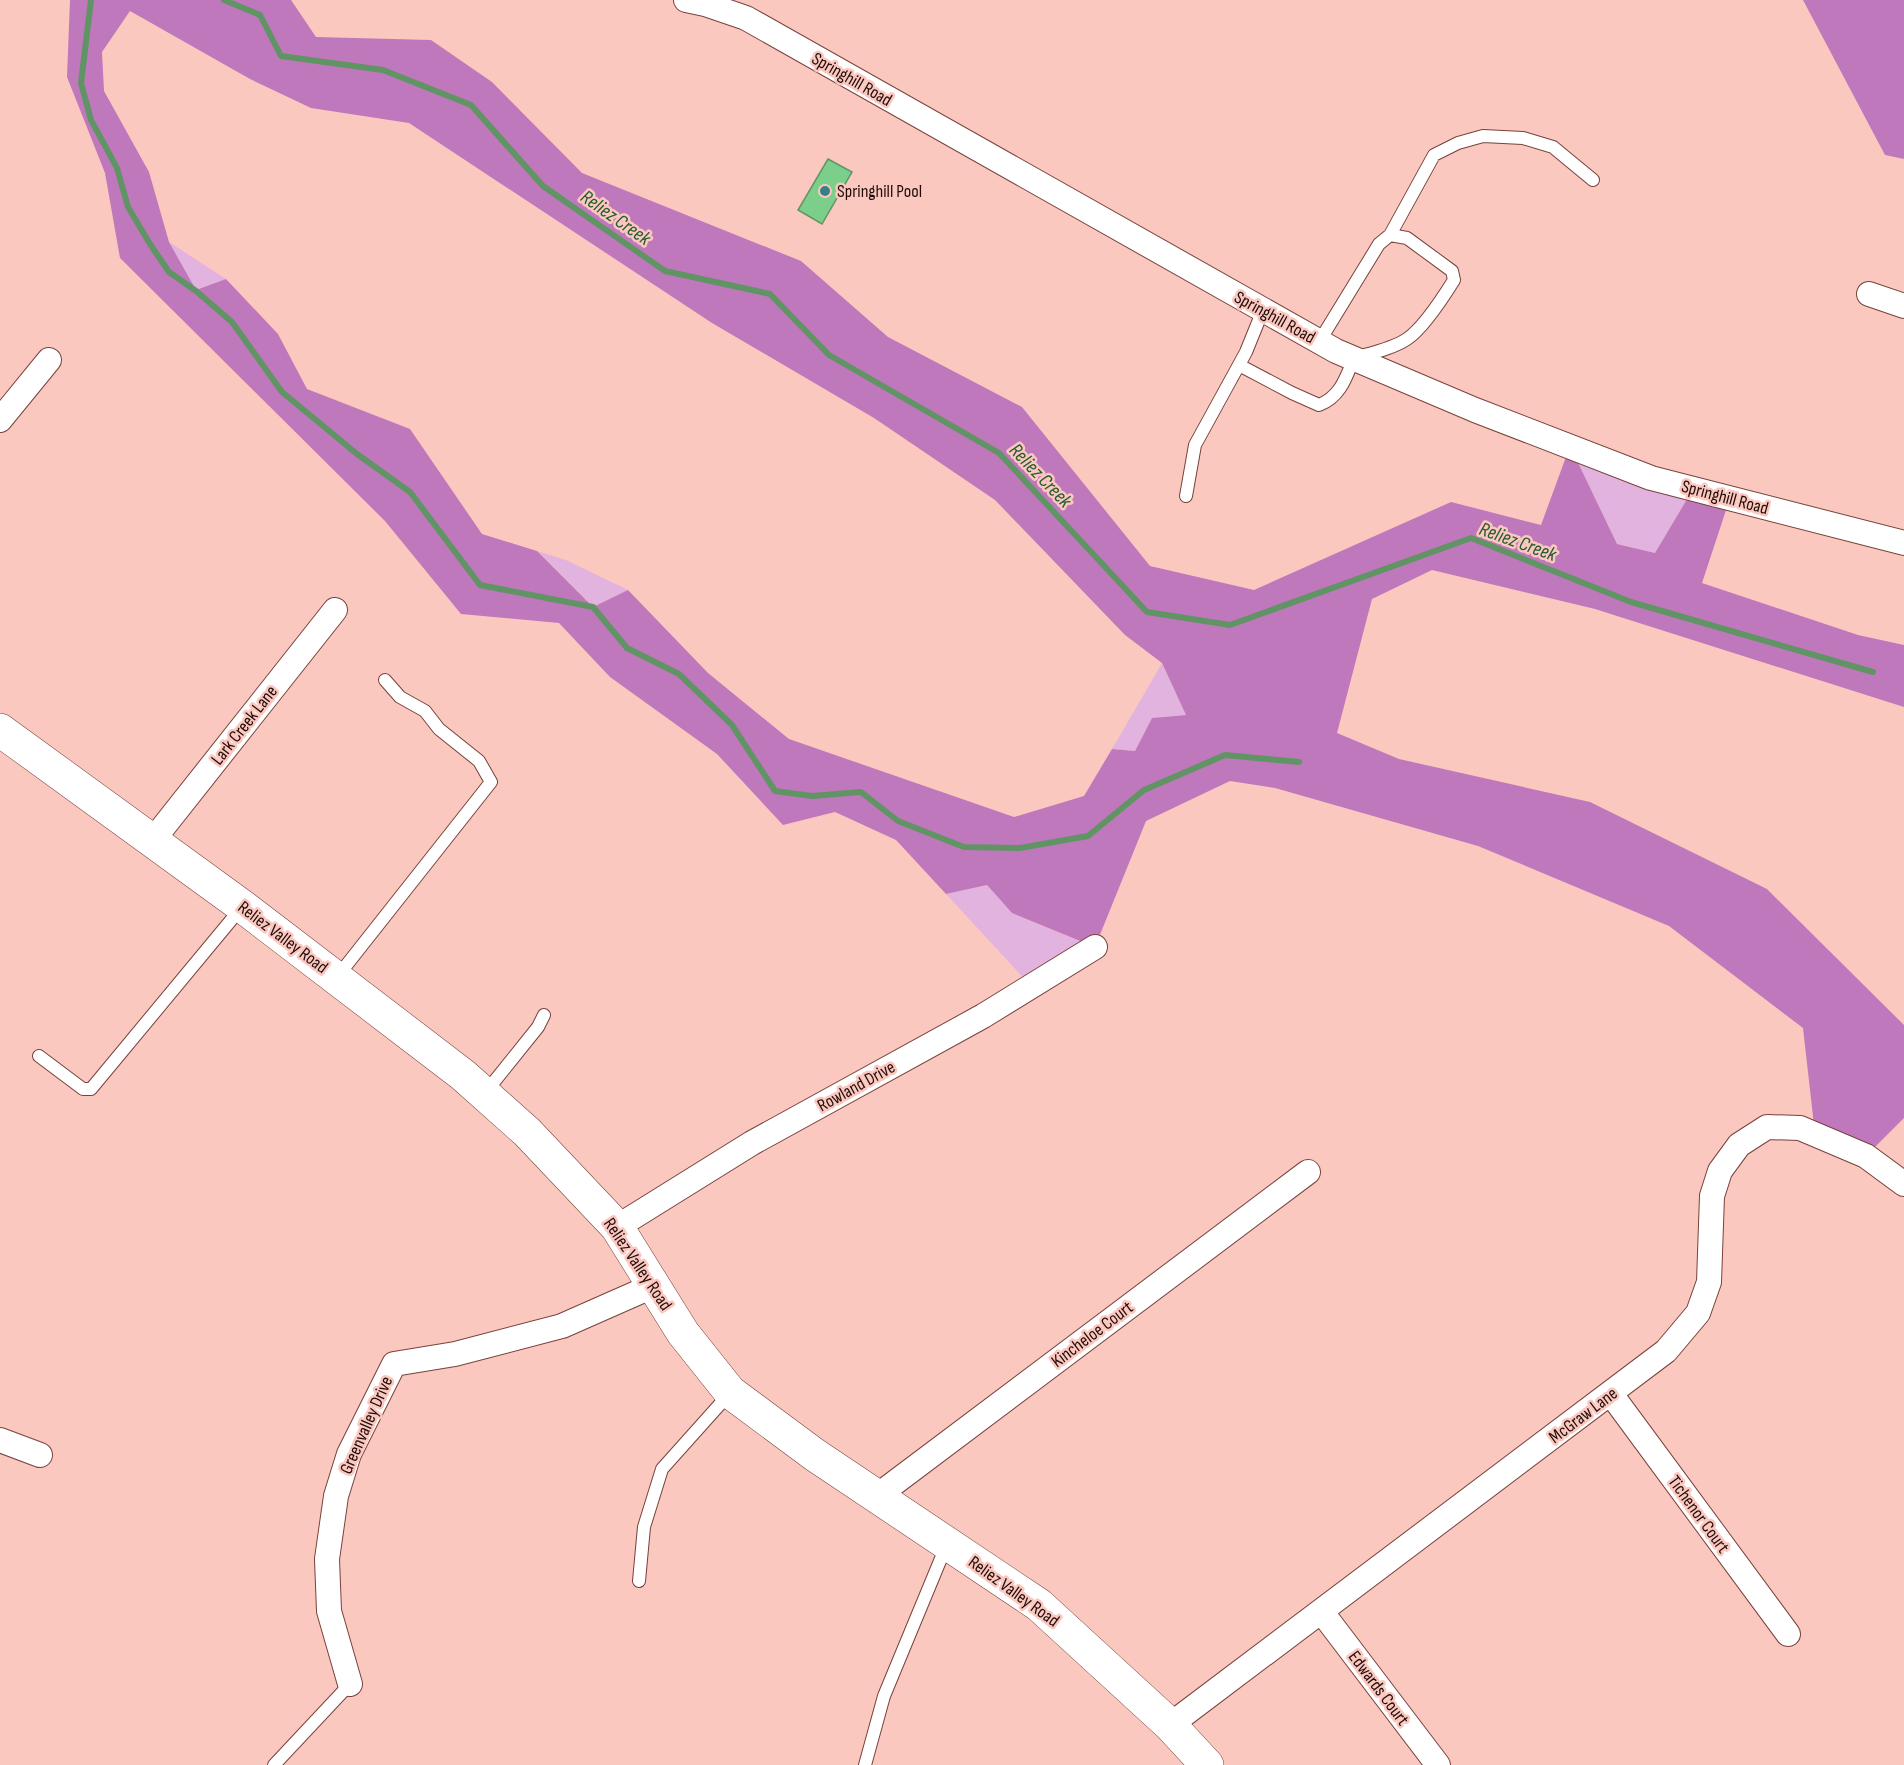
<svg xmlns="http://www.w3.org/2000/svg" width="1904" height="1765" font-family="'Sofia Sans Condensed',sans-serif">
  <rect width="100%" height="100%" fill="#fbc8c0"/>
  <path fill="#e3b3df" d="M169,242l57,37 -30,12z
    M1570,446l123,43 -38,64 -38,-9z
    M537,551l29,9 62,30 -35,17z
    M1162,663l24,52 -34,3 -17,33 -23,-2z
    M987,885l25,28 83,34 -64,39 -85,-92z"/>
  <path fill="#bf78bc" fill-rule="evenodd" d="M70,0h221l25,37 115,3 61,42 90,91 219,88 87,76 134,70 128,159 104,24 197,-88 90,23 29,-79 47,98 38,9 38,-64 37,9 -28,85 156,52 46,10v62l-309,-98 -163,-39 -60,29 -35,134 62,26 191,43 177,87 137,136v93l-38,38 -51,-22 -12,-106 -134,-102 -191,-80 -203,-58 -45,-7 -84,40 -51,126 -83,-34 -25,-28 -41,9 -50,-54 -61,-28 -52,13 -66,-71 -107,-77 -51,-54 -98,-9 -76,-93 -265,-263 -15,-85 -38,-96zM130,11l120,68 61,29 98,15 303,200 162,95 121,82 130,135 37,28 24,52 -34,3 -17,33 -23,-2 -28,47 -70,21 -225,-78 -81,-66 -80,-83 -35,17 -56,-56 -55,-17 -72,-105 -103,-40 -29,-55 -52,-55 -30,11 -27,-48 -20,-70 -45,-81 -2,-39z
    M1803,0h101v159l-19,-4z"/>
  <path fill="#7ccf8b" stroke="#619464" stroke-width="1.5" d="M828,159l24,13 -30,52 -24,-14z"/>
  <g fill="none" stroke-linecap="round" stroke-linejoin="round">
    <path stroke="#619464" stroke-width="6" d="M91,0l-10,83 10,37 26,48 11,39 22,37 19,28 27,19 36,31 50,70 75,62 53,38 70,93 113,22 34,41 52,26 53,51 43,66 37,5 49,-4 37,29 66,26 56,1 68,-12 56,-46 81,-35 74,7
      M224,0l36,15 21,41 102,14 88,35 72,81 122,85 105,23 59,61 170,98 148,159 83,13 241,-87 160,64 242,70"/>
    <g stroke="#77423b" stroke-width="14">
      <path id="lane" d="M1390,235l44,-80 24,-12 25,-7 40,2 30,9 40,33
        M1239,365l53,28 27,12c21,-8 27,-27 35,-47 17,-5 38,-9 53,-19 15,-10 37,-43 47,-59l-2,-9 -45,-33 -17,-3 -11,9 -60,98
        M1186,496l9,-51 51,-93 17,-42
        M337,977l154,-195 -12,-21 -40,-32 -14,-18 -25,-14 -15,-17
        M39,1056l44,33h8l151,-182
        M485,1093l53,-66 6,-12
        M639,1581l5,-54 18,-58 68,-76
        M274,1765l76,-81
        M865,1765l19,-69 63,-152"/>
    </g>
    <g stroke="#77423b" stroke-width="26">
      <path id="street" d="M686,0l19,4 41,14 590,333 139,59 176,68 253,65
        M1869,294l35,12
        M0,420l49,-60
        M153,840l182,-230
        M617,1227l135,-84 231,-127 112,-69
        M1611,1394l177,240
        M0,1440l40,15
        M877,1496l431,-324
        M1321,1611l117,154
        M350,1684l-21,-73 -2,-52 9,-63 13,-42 45,-90 61,-10 107,-28 93,-41
        M1170,1725l496,-374 32,-38 11,-31 3,-86 8,-25 19,-26 28,-18 33,1 66,28 38,28"/>
    </g>
    <g stroke="#77423b" stroke-width="34">
      <path id="secondary" d="M0,730l242,176 221,169 64,57 90,95 66,106 47,59 85,63 224,150 131,120 37,40"/>
    </g>
    <use href="#lane" stroke="#fff" stroke-width="12"/>
    <use href="#street" stroke="#fff" stroke-width="24"/>
    <use href="#secondary" stroke="#fff" stroke-width="33"/>
  </g>
  <circle fill="#387f8a" stroke="#fbc8c0" stroke-width="2" cx="825" cy="191" r="6"/>
  <g text-anchor="middle" stroke-width="5" stroke-linejoin="round" paint-order="stroke">
    <g font-size="18" fill="#210b09" stroke="#fbc8c0">
      <text transform="translate(852 79) rotate(30)" y="6">Springhill Road</text>
      <text transform="translate(1275 317) rotate(29)" y="6">Springhill Road</text>
      <text transform="translate(1725 497) rotate(15)" y="6">Springhill Road</text>
      <text transform="translate(244 725) rotate(-52)" y="6">Lark Creek Lane</text>
      <text transform="translate(283 937) rotate(37)" y="6">Reliez Valley Road</text>
      <text transform="translate(856 1086) rotate(-29)" y="6">Rowland Drive</text>
      <text transform="translate(638 1264) rotate(56)" y="6">Reliez Valley Road</text>
      <text transform="translate(1092 1334) rotate(-37)" y="6">Kincheloe Court</text>
      <text transform="translate(1583 1415) rotate(-37)" y="6">McGraw Lane</text>
      <text transform="translate(366 1425) rotate(-66)" y="6">Greenvalley Drive</text>
      <text transform="translate(1699 1514) rotate(54)" y="6">Tichenor Court</text>
      <text transform="translate(1014 1591) rotate(36)" y="6">Reliez Valley Road</text>
      <text transform="translate(1379 1688) rotate(53)" y="6">Edwards Court</text>
    </g>
    <g font-size="18" fill="#210b09" stroke="#fbc8c0" text-anchor="start">
      <text x="837" y="197">Springhill Pool</text>
    </g>
    <g font-size="20" font-style="italic" fill="#225c30" stroke="#fbc8c0">
      <text transform="translate(616 217) rotate(35)" y="7">Reliez Creek</text>
      <text transform="translate(1041 475) rotate(46)" y="7">Reliez Creek</text>
      <text transform="translate(1518 541) rotate(20)" y="7">Reliez Creek</text>
    </g>
  </g>
</svg>
